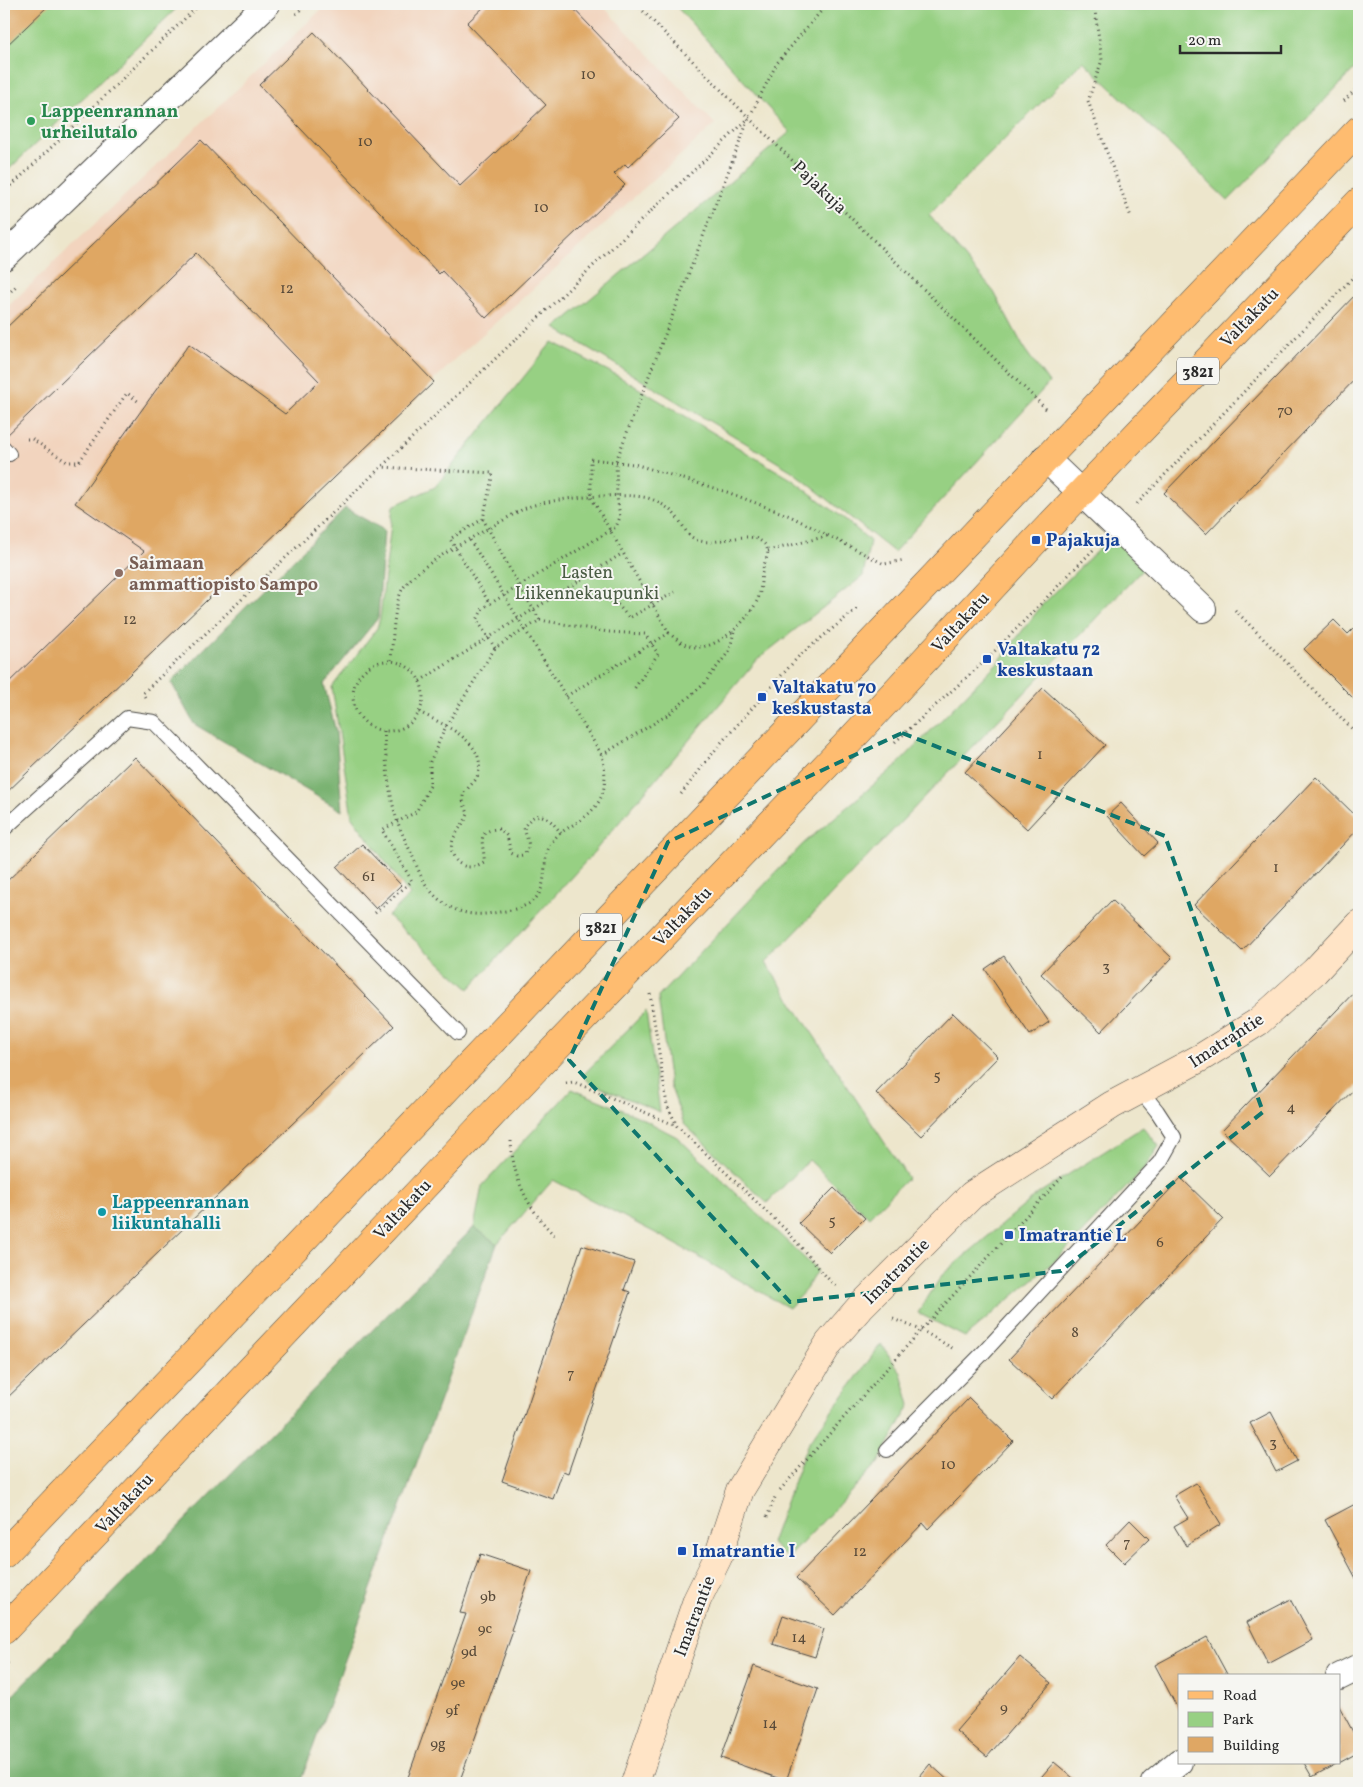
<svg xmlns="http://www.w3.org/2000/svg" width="1363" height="1787" font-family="Vollkorn,serif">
  <rect width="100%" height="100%" fill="#f6f6f2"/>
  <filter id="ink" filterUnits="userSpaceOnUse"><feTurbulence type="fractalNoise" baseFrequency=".02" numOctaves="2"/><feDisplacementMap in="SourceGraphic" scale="10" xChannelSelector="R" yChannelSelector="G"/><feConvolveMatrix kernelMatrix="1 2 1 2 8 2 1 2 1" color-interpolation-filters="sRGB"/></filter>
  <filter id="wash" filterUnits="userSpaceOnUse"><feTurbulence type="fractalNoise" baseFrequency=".0096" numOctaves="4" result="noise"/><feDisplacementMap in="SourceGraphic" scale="20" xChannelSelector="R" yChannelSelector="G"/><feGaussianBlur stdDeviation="1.12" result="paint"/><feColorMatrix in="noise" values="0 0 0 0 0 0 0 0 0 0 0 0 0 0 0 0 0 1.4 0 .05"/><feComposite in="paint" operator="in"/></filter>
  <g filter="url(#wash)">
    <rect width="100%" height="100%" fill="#ede6cc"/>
    <path fill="#f2d4be" d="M327,4h274l114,120 -252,228 -459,443v-485z"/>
    <path fill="#97d083" stroke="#617e57" d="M4,4h177l-177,170z
      M674,4h685v60l-131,137 -145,-140 -154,154 65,77 31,58 24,33 -155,169 -102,-81 -237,-143 235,-196z
      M552,342l66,34 173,103 55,41 24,21 -7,35 -105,83 -170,200 -119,130 -81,-73 22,-21 -58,-78 -20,-130 45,-59 3,-10 13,-112 42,-19z
      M1111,537l32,32 -377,394 142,215 -39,39 -60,-57 -42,43 -83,-79 -14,-39 -12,-88 145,-153 94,-79 103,-105 42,-55z
      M646,1011l14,101 -70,-29 -7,-8z
      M572,1089l65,27 40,21 140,133 -11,19 -17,19 -124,-70 -112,-58 -56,64 -23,-17 8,-41z
      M1143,1127l16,19 -14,22 -87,90 -93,79 -47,-24 24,-38 97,-82z
      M881,1344l20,29 9,32 -32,58 -90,95 -17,-15 36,-98z"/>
    <path fill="#79b271" stroke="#526e4e" d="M345,508l39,22 -6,88 -54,66 12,48 6,79 -148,-87 -23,-42z
      M474,1227l23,17 -197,539h-296v-79z"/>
    <g id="blocks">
      <path fill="#dfa764" d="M4,4h44l1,1 -45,43z
        M487,4h82l110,115 -51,48 -3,-3 -11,10 11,11 -139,133 -44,-47 -3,3 -180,-189 55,-53 146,154 86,-81 -79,-82z
        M201,140l233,242 -430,413v-108l140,-136 -69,-48 114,-159 96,70 34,-33 -123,-128 -192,185v-108z
        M1359,291v84l-153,159 -42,-41z
        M1334,620l14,14 11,-11v81l-55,-55z
        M1043,688l62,57 -78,84 -62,-57z
        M135,757l259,269 -389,374 -1,-1v-515z
        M1316,777l43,42v9l-117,123 -48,-46z
        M1121,803l37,40 -14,13 -37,-40z
        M362,844l39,41 -25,24 -39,-42z
        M1112,900l60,58 -71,74 -60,-58z
        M1004,956l45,66 -19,13 -45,-66z
        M1359,987v97l-89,92 -48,-46z
        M953,1013l45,44 -77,79 -45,-43z
        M1181,1178l42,41 -171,180 -43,-40z
        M834,1188l31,30 -35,35 -31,-30z
        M582,1245l52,17 -10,28 6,2 -62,181 -5,-2 -10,28 -51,-18z
        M969,1398l44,43 -85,88 -5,-6 -88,92 -39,-37z
        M1271,1412l26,49 -21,11 -26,-49z
        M1196,1483l25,41 -35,22 -12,-20 14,-8 -14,-22z
        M1359,1502v82l-34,-64z
        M1130,1520l19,19 -25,24 -18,-18z
        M480,1554l51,17 -20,59 2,1 -54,152h-53l60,-169 -6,-1z
        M1291,1599l22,41 -45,24 -21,-42z
        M783,1615l41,14 -9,28 -42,-13z
        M1207,1637l21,39h-49v35l-24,-46z
        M1020,1657l31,26 -64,74 -31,-26z
        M754,1666l64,23 -32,92 -65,-23z
        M1339,1706l20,37v9l-20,11z
        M1054,1762l25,21h-43z
        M1304,1763h34l-26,14z
        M930,1764l21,19h-37z"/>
    </g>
  </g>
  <g filter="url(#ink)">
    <use href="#blocks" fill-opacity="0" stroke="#484743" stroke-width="1"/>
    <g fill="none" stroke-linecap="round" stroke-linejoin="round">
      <g stroke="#484743" stroke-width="16">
        <path id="lane" d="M4,448l5,6
          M4,829l123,-111 27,4 304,311
          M887,1450l97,-98 176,-190 14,-25 -17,-26 -17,-21"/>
      </g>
      <g stroke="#484743" stroke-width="28">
        <path id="street" d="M4,257l263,-253
          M1045,458l158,151
          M1339,1677l20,-10
          M1154,1783l25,-21"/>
      </g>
      <g stroke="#484743" stroke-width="29">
        <path id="secondary" d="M635,1783l62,-183 21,-43 22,-67 89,-147 32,-37 111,-111 140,-90 90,-48 56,-35 57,-51 44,-47"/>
      </g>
      <g stroke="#484743" stroke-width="29">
        <path id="primary" d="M4,1554l1355,-1424
          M4,1630l534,-564 306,-319 192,-207 323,-338"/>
      </g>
      <path stroke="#484743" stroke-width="3" stroke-dasharray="1 4" stroke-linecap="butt" d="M636,4l113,114 299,293
        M1094,4l8,56 -14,41 43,116
        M296,14l10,-10
        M1344,101l15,-15
        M4,193l196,-189
        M4,298l12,-12
        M27,439h5l35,23h12l48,-69 12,9
        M1137,504l222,-233
        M483,519l-33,20 40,65
        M768,551l59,-15
        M608,593l21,25 46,-26
        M1235,610l124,126
        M540,620l68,12 37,2 13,20 -24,35
        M669,633l-78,-136v-38l43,5 93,28 63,24 94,48 21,-4
        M495,648l-18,-28 6,-12 133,-81 4,-10 -3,-20 -1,-36 133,-343 28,-55 50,-59
        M391,660c2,-20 2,-52 11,-70 13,-24 72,-53 96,-67 10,-5 20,-12 30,-16 23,-9 96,-15 120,-9 13,4 26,13 33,25 4,6 7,13 14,16 19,10 51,-11 67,3 11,8 3,17 1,27 -3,10 -1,20 -5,30 -9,20 -38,50 -63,48 -11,-1 -18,-7 -26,-14l-104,64
        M353 696a35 35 0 1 1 70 0a35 35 0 1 1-70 0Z
        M420,681l203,-128
        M145,697l-2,-4 606,-575
        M419,712c23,12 72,31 58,65 -3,7 -15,14 -14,22 0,5 4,10 5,15 -5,14 -23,26 -14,43 2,4 4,6 8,8 8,4 15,1 22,-3 2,-13 -12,-33 16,-33l7,7 4,17 6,3 6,-1c11,-11 2,-16 1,-28 14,-22 26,-8 37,6
        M384,731c2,30 4,60 13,89 4,12 10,24 15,35 5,10 8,22 15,31 15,22 39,32 66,27 13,-2 32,-4 42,-14 15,-16 5,-41 17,-57 6,-9 16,-14 24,-19 28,-17 33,-37 26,-68l-132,-215
        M895,742l92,-83 108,-111
        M602,755l67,-41 34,-29 27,-35 4,-19
        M681,794l39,-50 79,-88 60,-49
        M375,913l37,-32 -30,-51 34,-18 14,-26v-24l16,-36 49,-78 45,-28 -21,-34 -36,-67 10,-46 -112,-6
        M650,994l17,111 10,21 110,105 44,51 7,5
        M566,1083l8,-1 103,44
        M511,1141c2,39 17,67 43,94
        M893,1319l28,11 33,19
        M780,1490l141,-160 143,-155
        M767,1517l9,-22
        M4,1667l5,-6"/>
      <use href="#lane" stroke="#fff" stroke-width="14"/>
      <use href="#street" stroke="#fff" stroke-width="26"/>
      <use href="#secondary" stroke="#ffe4c6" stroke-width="28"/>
      <use href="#primary" stroke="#febc70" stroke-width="28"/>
    </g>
  </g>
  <path fill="none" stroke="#0f766e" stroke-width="4" stroke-dasharray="10 6" stroke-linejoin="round" d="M902,733l263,103 98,276 -202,159 -271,31 -221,-242 99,-218z"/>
  <circle fill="#2e9e5b" stroke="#f6f6f2" stroke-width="2" cx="31" cy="121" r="5"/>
  <g fill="#1a4fb4" stroke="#f6f6f2" stroke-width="2">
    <rect x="1031" y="535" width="10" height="10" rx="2.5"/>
    <rect x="982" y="654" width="10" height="10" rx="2.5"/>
    <rect x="757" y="692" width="10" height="10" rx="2.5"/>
    <rect x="1004" y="1230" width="10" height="10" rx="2.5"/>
    <rect x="677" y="1546" width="10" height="10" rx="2.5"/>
  </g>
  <circle fill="#8d6e63" stroke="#f6f6f2" stroke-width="2" cx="119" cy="573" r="5"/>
  <circle fill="#0f9aa8" stroke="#f6f6f2" stroke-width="2" cx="102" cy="1212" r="5"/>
  <g text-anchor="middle" stroke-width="4" stroke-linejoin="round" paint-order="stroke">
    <g font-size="15" fill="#584a39">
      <text x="588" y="79">10</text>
      <text x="365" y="146">10</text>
      <text x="541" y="212">10</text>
      <text x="287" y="293">12</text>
      <text x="1285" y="415">70</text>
      <text x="130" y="624">12</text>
      <text x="1040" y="759">1</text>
      <text x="1276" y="872">1</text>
      <text x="369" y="881">61</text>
      <text x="1106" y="971">3</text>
      <text x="937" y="1080">5</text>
      <text x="1291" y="1112">4</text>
      <text x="832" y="1225">5</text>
      <text x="1160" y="1247">6</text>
      <text x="1075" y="1337">8</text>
      <text x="571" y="1378">7</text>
      <text x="1273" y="1447">3</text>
      <text x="948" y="1469">10</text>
      <text x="1127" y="1547">7</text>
      <text x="860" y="1556">12</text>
      <text x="488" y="1601">9b</text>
      <text x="485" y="1633">9c</text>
      <text x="799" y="1642">14</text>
      <text x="469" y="1656">9d</text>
      <text x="458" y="1687">9e</text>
      <text x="1004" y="1712">9</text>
      <text x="452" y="1715">9f</text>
      <text x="770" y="1728">14</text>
      <text x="438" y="1748">9g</text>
    </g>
    <g fill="#f6f6f2" stroke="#686867" stroke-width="1">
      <rect x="1177" y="357.5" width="42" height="27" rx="4"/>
      <rect x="580" y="913.5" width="42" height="27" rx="4"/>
    </g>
    <g font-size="16" font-weight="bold" fill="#2b2b2b">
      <text x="1198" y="377">3821</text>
      <text x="601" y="933">3821</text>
    </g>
    <g font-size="18" font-weight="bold" fill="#27864d" stroke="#f6f6f2" text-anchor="start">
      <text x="41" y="117">Lappeenrannan<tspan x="41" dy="21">urheilutalo</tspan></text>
    </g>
    <g font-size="18" fill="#2b2b2b" stroke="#f6f6f2">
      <text transform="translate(820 187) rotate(44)" y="6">Pajakuja</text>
      <text transform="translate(1249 317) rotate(-46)" y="6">Valtakatu</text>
      <text transform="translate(960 622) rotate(-47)" y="6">Valtakatu</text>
      <text transform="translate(682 916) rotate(-46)" y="6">Valtakatu</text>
      <text transform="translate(1226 1040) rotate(-33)" y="6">Imatrantie</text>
      <text transform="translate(402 1209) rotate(-47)" y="6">Valtakatu</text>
      <text transform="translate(896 1271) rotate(-45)" y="6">Imatrantie</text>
      <text transform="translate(124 1503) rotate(-47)" y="6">Valtakatu</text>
      <text transform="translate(694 1616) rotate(-69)" y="6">Imatrantie</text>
    </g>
    <g font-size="18" font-weight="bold" fill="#164399" stroke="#f6f6f2" text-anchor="start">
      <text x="1046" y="546">Pajakuja</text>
      <text x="997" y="655">Valtakatu 72<tspan x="997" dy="21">keskustaan</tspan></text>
      <text x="772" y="693">Valtakatu 70<tspan x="772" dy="21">keskustasta</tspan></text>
      <text x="1019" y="1241">Imatrantie L</text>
      <text x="692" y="1557">Imatrantie I</text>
    </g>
    <g font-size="18" font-weight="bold" fill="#785e54" stroke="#f6f6f2" text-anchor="start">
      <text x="129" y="569">Saimaan<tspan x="129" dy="21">ammattiopisto Sampo</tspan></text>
    </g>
    <g font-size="18" fill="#4b5d45" stroke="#f6f6f2">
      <text x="587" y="578">Lasten<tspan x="587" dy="21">Liikennekaupunki</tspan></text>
    </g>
    <g font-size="18" font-weight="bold" fill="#0d838f" stroke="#f6f6f2" text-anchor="start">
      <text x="112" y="1208">Lappeenrannan<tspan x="112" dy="21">liikuntahalli</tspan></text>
    </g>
  </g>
  <rect width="1363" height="1787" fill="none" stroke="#f6f6f2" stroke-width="20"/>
  <rect x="1178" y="1674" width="162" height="90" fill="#f6f6f2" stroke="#a5a5a2"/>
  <rect x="1188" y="1691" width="25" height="8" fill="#febc70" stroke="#a5a5a2"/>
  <text x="1223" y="1700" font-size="15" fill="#2b2b2b">Road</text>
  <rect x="1188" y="1712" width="25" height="15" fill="#97d083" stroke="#a5a5a2"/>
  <text x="1223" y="1724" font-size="15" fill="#2b2b2b">Park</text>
  <rect x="1188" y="1737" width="25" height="15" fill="#dfa764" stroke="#a5a5a2"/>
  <text x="1223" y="1750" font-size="15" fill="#2b2b2b">Building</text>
  <path d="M1180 45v8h101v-8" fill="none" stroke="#2b2b2b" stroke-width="2.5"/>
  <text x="1188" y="45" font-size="15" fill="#2b2b2b" stroke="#f6f6f2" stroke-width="4" paint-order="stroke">20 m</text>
</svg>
